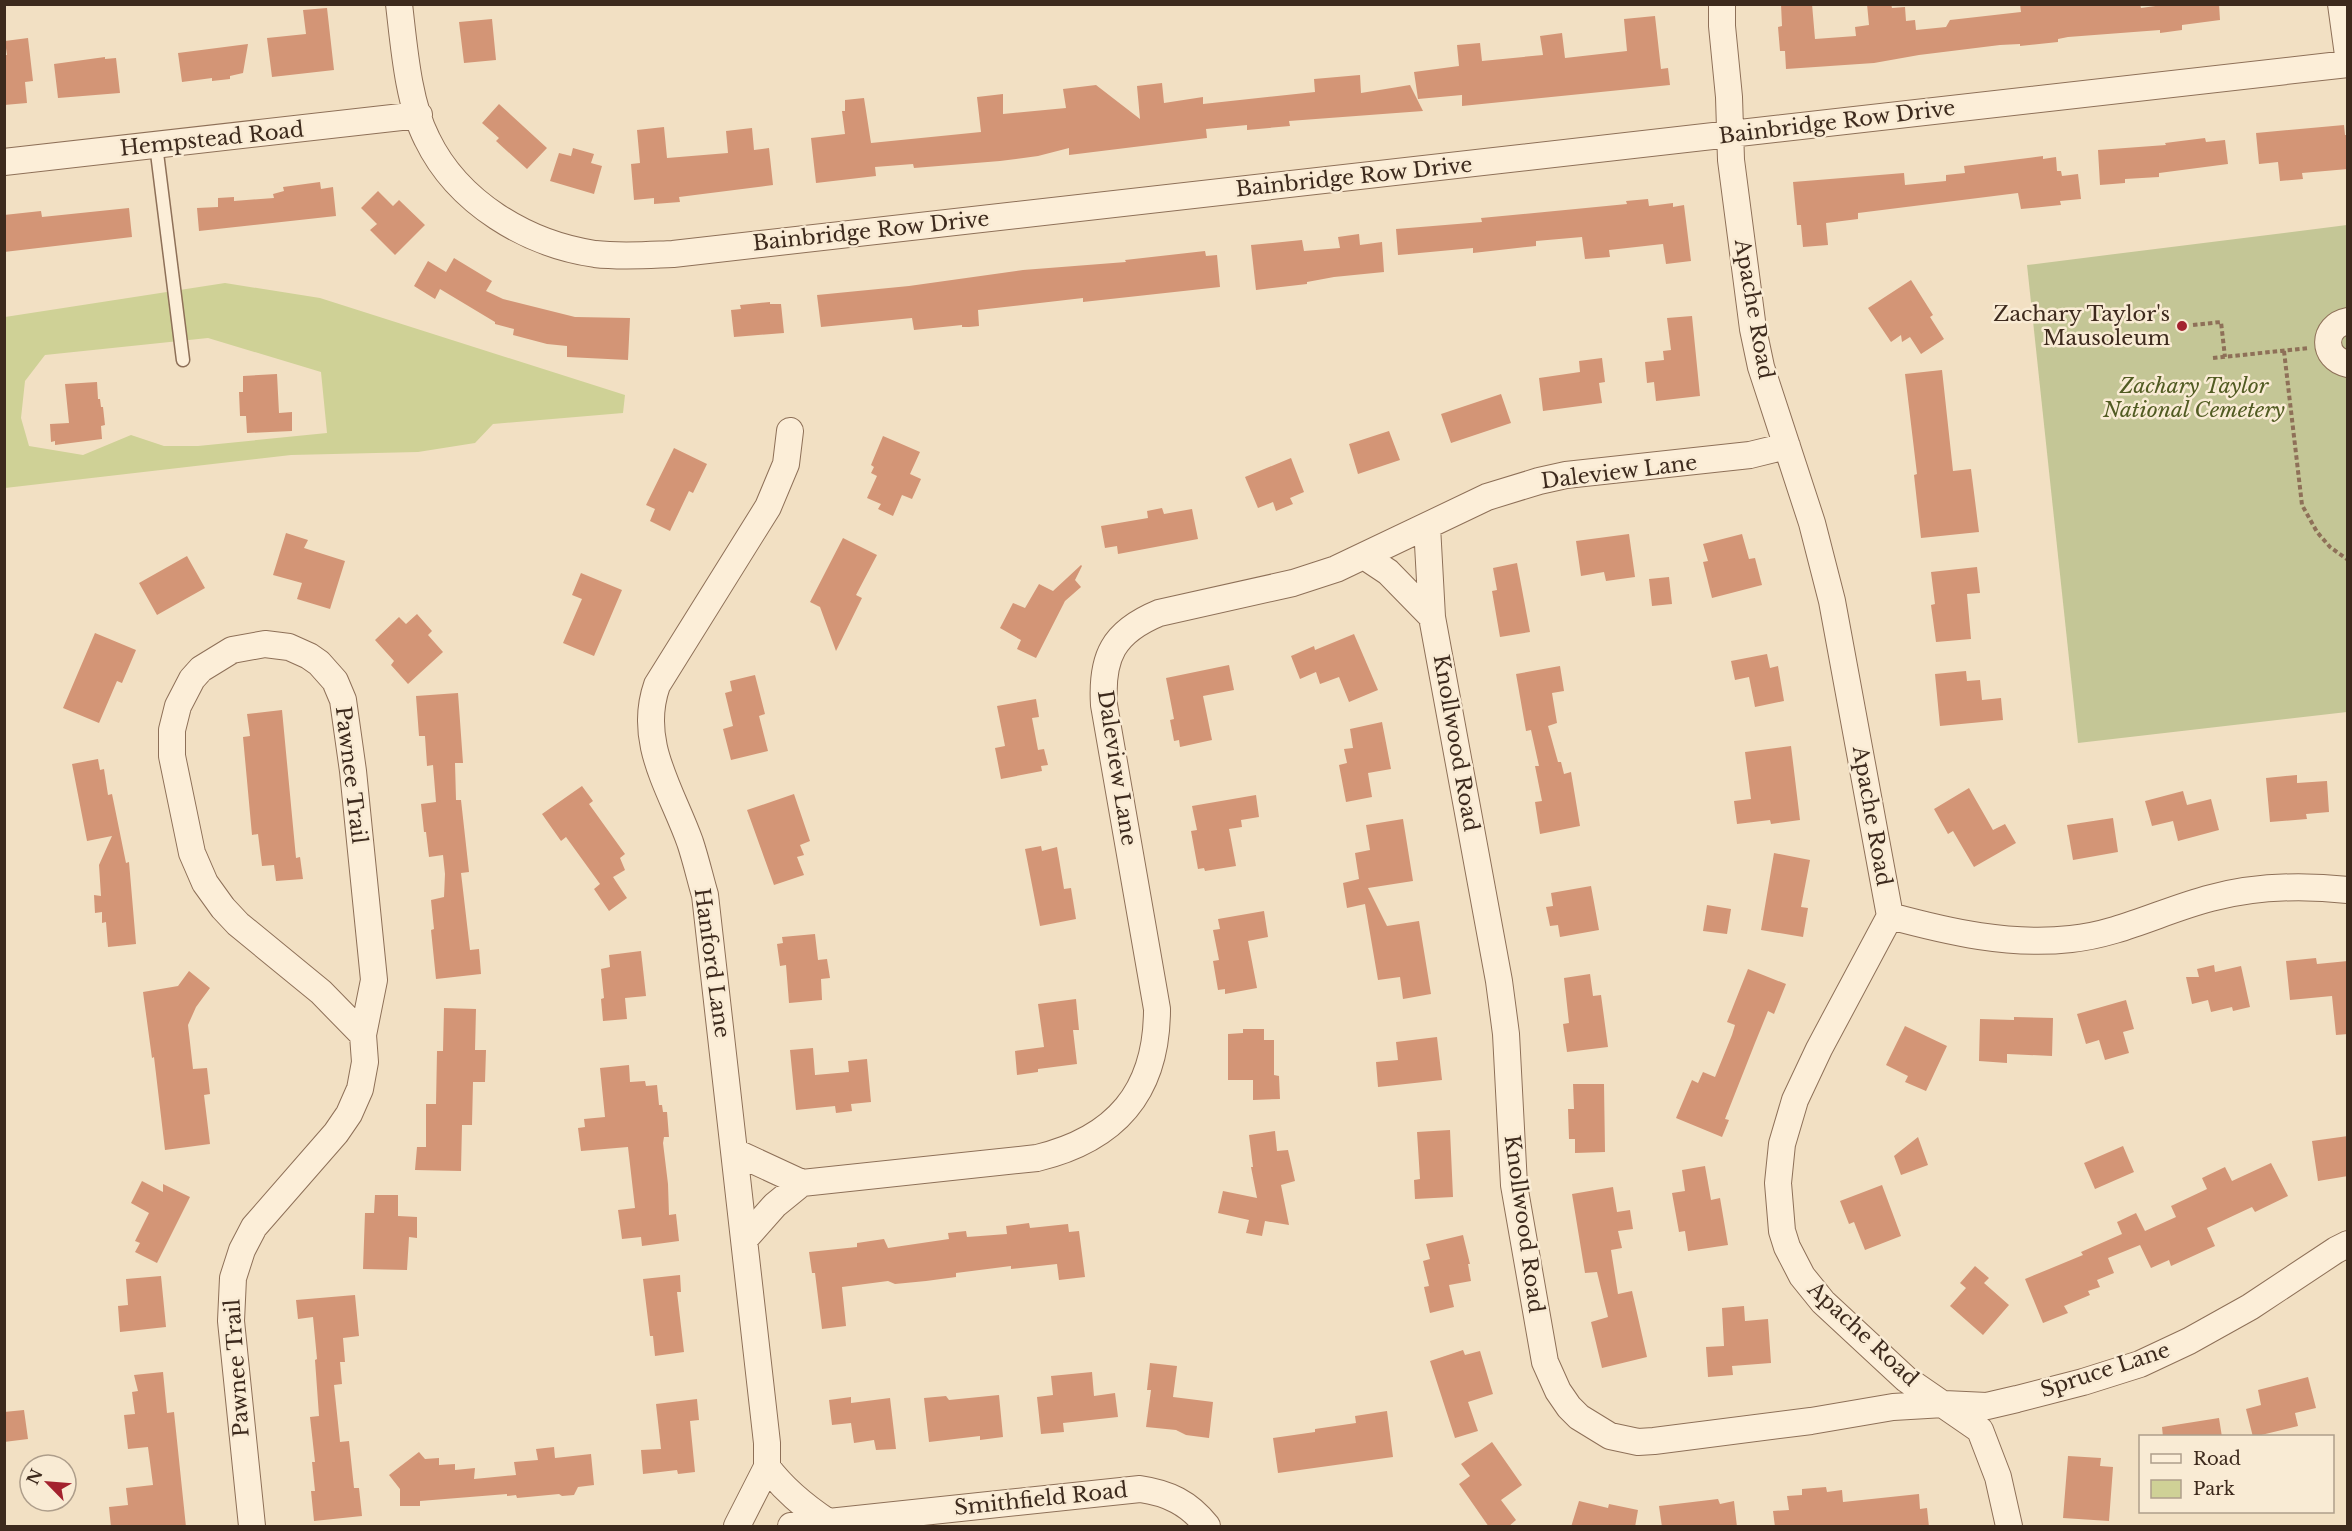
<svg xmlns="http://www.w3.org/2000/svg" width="2352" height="1531" font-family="'Libre Baskerville',serif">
  <rect width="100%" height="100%" fill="#f2e0c3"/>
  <path fill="#cfd196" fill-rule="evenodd" d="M225,283l95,15 305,97 -2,18 -130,11 -18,19 -57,9 -127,3 -286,33v-171zM208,338l113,34 6,61 -129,13h-34l-33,-11 -48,20 -54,-9 -8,-28 4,-37 20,-26z"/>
  <path fill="#c4c696" d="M2347,225v487l-269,31 -51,-478z"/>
  <path fill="#d39576" d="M1781,4h31l3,35 41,-3 -1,-9 14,-2 -2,-21h24l1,4 13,-1 1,14 9,-1 1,10 30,-3 4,-7 71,-8 -1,-8h120l1,4 29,-4h49l1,16 -38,5v5l-22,3v-3l-92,7 -10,2v3l-38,4v-2l-20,1 -81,10 -45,8 -88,6 -1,-18h-5l-2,-24 4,-1z
    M327,8l7,62 -62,7 -5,-39 39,-4 -3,-24z
    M1655,16l6,53 7,-1 2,17 -208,21v-11l-44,4 -4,-27 45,-6 -2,-21 23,-2 2,18 61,-6 -3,-19 22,-3 3,25 62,-7 -3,-32z
    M492,19l4,41 -32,3 -5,-41z
    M28,38l5,43 -8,1 2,21 -23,2v-50h3l-2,-14z
    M248,44l-5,29 -13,3v3l-18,2v-3l-30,4 -4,-29z
    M105,57v2l11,-1 4,35 -62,5 -4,-34z
    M1360,75l1,18 49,-8 13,26 -134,10 1,5 -43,4v-5l-41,4 1,9 -138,17v-7l-31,8 -38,5 -86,7 -1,-4 -38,3 1,9 -60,7 -5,-45 34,-4 -3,-23h3v-11l19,-2 7,45 110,-11 -4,-35 26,-3v20l63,-6 -3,-19 33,-4 44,34 -3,-33 25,-3 2,20 39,-6v7l112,-12 -1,-13z
    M499,104l48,44 -20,21 -31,-28 3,-3 -17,-15z
    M2344,125l1,10h3v34l-46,4 1,6 -23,2 -2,-19 -19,2 -3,-31z
    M664,127l3,31 61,-5 -2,-22 26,-3 2,22 15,-2 4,37 -94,12 1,5 -26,2v-6l-20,2 -3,-36 9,-1 -3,-33z
    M2205,138l1,4 19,-2 3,24 -69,9v4l-34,2v4l-25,2 -2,-35 68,-5 -1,-2z
    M573,148l21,6 -3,9 11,3 -8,28 -44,-13 9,-28 12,3z
    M2043,156v3l13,-2 1,14h4l1,5 16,-2 3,25 -21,2 1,4 -40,4 -3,-16 -160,20v6l-32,4 2,22 -25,2 -2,-22h-4l-4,-43 111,-9 1,12 41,-4v-6l19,-2 -1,-7z
    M320,182l1,7 12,-2 3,29 -137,15 -2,-23 21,-1v-9l16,-1v4l40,-3 -1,-4 11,-3 -1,-4z
    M378,191l15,15 6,-6 26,25 -30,30 -25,-25 7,-6 -16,-16z
    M1648,199l1,7 24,-3v4l11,-2 7,56 -25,3 -3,-20 -54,6 1,7 -25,2 -3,-22 -46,4v5l-63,7v-5l-75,7 -2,-26 86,-7 -1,-4 146,-14 -1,-3z
    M129,208l3,29 -128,15v-37l37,-4 1,6z
    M1359,234l1,11 22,-3 2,30 -50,5 -27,5v2l-51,6 -5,-45 51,-5 2,11 36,-3 -2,-11z
    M1205,251l1,5 11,-1 3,32 -137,15v-4l-105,12 1,16 -10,1h-7v-2l-48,5 -2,-12 -91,9 -4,-32 92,-9 114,-16 103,-8 -1,-2z
    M454,258l38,23 -6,10 17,8 72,18 55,1 -2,42 -61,-3v-11l-20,-2 -34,-9 1,-6 -19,-5v-2l-55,-33 -5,10 -21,-13 14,-25 18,11z
    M1911,280l22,35 -3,2 14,22 -23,15 -11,-17 -8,5 -1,-7 -10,7 -23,-34z
    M770,302v2h11l3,29 -50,4 -3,-27 10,-1 -1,-4z
    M1692,316l8,80 -44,5 -2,-19 -7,1 -2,-21 19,-2 -1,-9 8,-1 -4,-32z
    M1602,358l3,24 -6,1 3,20 -59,8 -4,-33 41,-6 -1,-11z
    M1942,370l11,101 18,-2 8,63 -58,6 -7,-63 3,-1 -12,-100z
    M277,374l2,39 13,-1v19l-45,2 -1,-17h-6l-1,-24h4v-16z
    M97,382l1,17h2l1,8h2l2,18 -4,1 1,13 -47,6v-4l-4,1 -1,-18 19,-1 -4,-39z
    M1501,394l10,29 -60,20 -10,-29z
    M1389,431l11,29 -42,14 -9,-30z
    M883,436l37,16 -10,22 11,5 -9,20 -10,-4 -9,21 -15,-7 3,-5 -14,-6 10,-22 -6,-3 3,-6 -3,-2z
    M674,448l33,16 -14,29 -4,-2 -19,40 -20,-10 5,-12 -9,-4z
    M1291,458l13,34 -14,6 3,6 -17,7 -3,-9 -15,6 -13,-31z
    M1162,508l2,6 28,-5 6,30 -80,15 -1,-8 -12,2 -4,-22 47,-8 -1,-7z
    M286,533l22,7 -4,8 41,13 -15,48 -33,-10 5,-16 -29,-8z
    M1629,534l6,43 -29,4 -2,-9 -23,4 -5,-35z
    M1742,534l7,25 6,-1 7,27 -50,13 -9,-36 5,-1 -5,-17z
    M843,538l34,17 -21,40 6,3 -26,53 -16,-44 -10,-5z
    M187,556l18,32 -48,27 -18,-32z
    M1517,563l13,69 -30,5 -8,-46 5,-1 -4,-22z
    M1081,565l1,1 -7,14 6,7 -16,14 -29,57 -19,-9 4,-9 -21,-12 13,-25 12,5 14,-24 14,7z
    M1977,567l3,26 -13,1 4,45 -35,3 -5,-37 4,-1 -4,-32z
    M581,573l41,17 -28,66 -31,-13 19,-44 -10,-4z
    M1669,577l3,27 -20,2 -3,-27z
    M417,614l15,17 -4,4 15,17 -35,32 -17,-19 3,-4 -19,-21 24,-23 7,7z
    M95,633l41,17 -14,33 -5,-2 -18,42 -36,-15z
    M1354,634l24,56 -29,12 -10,-25 -19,7 -4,-12 -16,7 -9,-23 23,-10 1,4z
    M1767,654l3,14 8,-2 6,35 -29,6 -6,-30 -14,3 -4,-19z
    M1229,665l5,25 -31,6 9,44 -32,7 -1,-7 -5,1 -4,-21 4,-1 -8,-41z
    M1560,666l4,25 -12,2 5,30 -9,3 10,36h3l3,12 7,-2 9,54 -40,8 -5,-32 7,-1 -7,-35h4l-8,-36 -5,1 -10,-57z
    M1966,671l1,10 13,-1 2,20 19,-2 2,22 -63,6 -5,-52z
    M755,675l10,39 -6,2 9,35 -37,9 -8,-31 10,-3 -8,-33 7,-2 -2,-10z
    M458,693l5,70h-8l1,37h5l8,72 -8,1 9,77 9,-1 2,25 -45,5 -5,-49 3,-1 -3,-29 13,-3 1,-23 -2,-19 -14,2 -3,-25h-2l-3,-28 15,-2 -3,-37 -6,1 -2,-30h-6l-3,-40z
    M1036,699l3,18 -7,1 6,32 6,-1 4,16 -7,1 1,5 -41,8 -6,-31 10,-2 -8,-40z
    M282,710l14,148 4,-1 3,22 -27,2 -2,-16 -12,1 -4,-32 -6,1 -9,-98 7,-1 -3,-22z
    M1382,722l9,47 -23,4 4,24 -26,5 -7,-37 8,-2 -3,-14 9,-1 -3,-19z
    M1791,746l9,74 -29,4 -1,-4 -33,4 -3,-23 17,-2 -6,-47z
    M98,759l2,11 4,-1 4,26 4,-1 14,69 3,-1 7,82 -28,3 -2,-25 -4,1v-11l-7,1 -1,-18 7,1 -2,-31 13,-29 -25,5 -15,-77z
    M2297,775v8l30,-2 2,31 -23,2 1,5 -37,3 -4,-44z
    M582,786l11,15 -4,3 36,50 -5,4 5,12 -12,7 14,21 -18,13 -15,-22 6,-5 -34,-47 -5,4 -19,-27z
    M1969,788l24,42 12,-6 11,19 -42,24 -21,-36 -5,3 -14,-25z
    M2183,791l4,14 24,-6 8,31 -41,11 -5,-20 -21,5 -7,-25z
    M794,794l16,47 -10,4 4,10 -7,2 7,18 -30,10 -27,-75z
    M1256,795l3,22 -18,3 1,7 -13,2 7,37 -31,5 -1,-3 -6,1 -7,-38 6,-1 -5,-24z
    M2113,818l5,34 -45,8 -6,-35z
    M1403,819l10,62 -45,7 19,38 32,-5 12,73 -28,5 -3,-22 -22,3 -13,-76 -18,4 -4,-25 16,-4 -4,-26 15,-3 -4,-25z
    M1041,846l1,5 15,-4 7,42 7,-1 5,31 -36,7 -15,-77z
    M1774,853l36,7 -9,47 7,1 -5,29 -42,-7z
    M1591,886l8,44 -39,7 -2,-12 -8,1 -4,-19 7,-1 -2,-13z
    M1707,905l24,4 -4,25 -24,-3z
    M1264,911l4,26 -20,4 9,47 -32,6v-5l-7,1 -5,-29 6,-1 -6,-30 7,-1 -2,-10z
    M815,934l3,26 9,-1 3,19 -9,1 1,21 -33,3 -3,-38 -6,1 -3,-22 6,-1 -1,-6z
    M641,951l5,45 -21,2 2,21 -24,2 -2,-22 3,-1 -3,-29 9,-2 -1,-12z
    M2316,958l1,6 31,-3v73l-12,1 -4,-39 -42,4 -4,-39z
    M2214,965l1,7 26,-6 9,41 -17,4 -1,-4 -21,5 -3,-12 -16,4 -6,-27h13l-2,-8z
    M1748,969l38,15 -12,30 -6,-3 -13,32 -30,76 4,1 -7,17 -46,-19 16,-38 6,3 5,-11 12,5 17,-42 3,-10 -8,-3z
    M189,971l21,17 -14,19 -8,18 5,44 14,-1 3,26 -6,1 6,49 -45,6 -11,-93 -2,1 -9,-66 35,-6z
    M1590,974l3,22 8,-1 7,52 -41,5 -4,-28 6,-1 -5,-45z
    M1076,999l3,31h-6l4,34 -39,5v3l-21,3 -2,-24 29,-4 -6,-43z
    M2126,1000l8,29 -11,3 6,21 -24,7 -6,-20 -13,4 -9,-30z
    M444,1008l32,1 -1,41h11l-1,32h-12l-1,43h-10l-1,46 -46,-1 2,-23h9v-43h10l1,-53h6z
    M2014,1017l39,1 -1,38 -45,-2v9l-28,-2 1,-42 34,1z
    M1905,1026l42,20 -21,45 -21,-9 3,-6 -22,-11z
    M1243,1029h21v11h10v35l5,1 1,23 -27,1v-20h-25v-46l15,-1z
    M1437,1037l5,43 -64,7 -2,-25 22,-2 -2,-18z
    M813,1048l2,27 34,-3 -1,-11 19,-2 4,43 -20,2 1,7 -16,2 -1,-7 -39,4 -6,-60z
    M629,1065l1,17 15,-1 1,5 11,-1 2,20h3l1,7h4l2,25h-5l-1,6 5,41 1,31 7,-1 3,27 -37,5 -1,-9 -19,2 -4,-29 17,-2 -7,-61 -47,4 -3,-23 7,-1 -1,-8 21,-2 -5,-49z
    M1573,1084h31l1,68 -30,1v-14h-6l-1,-30h6z
    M1450,1130l3,67 -38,2 -1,-19 6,-1 -3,-47z
    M1275,1131l2,20 11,-1 7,31 -14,4 8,40 -24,-4 -3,15 -16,-3 3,-13 -31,-7 5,-22 34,7 -6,-31h2l-4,-32z
    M2348,1136v40l-30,5 -6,-40z
    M1918,1137l10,28 -27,10 -7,-19z
    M2123,1146l11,26 -39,17 -11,-26z
    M2271,1163l17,33 -33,16 -3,-5 -45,21 8,18 -44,20 -2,-6 -18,8 -11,-23 -32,13 6,15 -17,7 3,7 -12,4 2,4 -26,11 4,7 -25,10 -18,-44 58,-24 -2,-3 41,-18 -5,-12 19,-9 9,18 31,-14 -5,-11 36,-17 -5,-11 23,-11 7,14z
    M1705,1166l6,34 9,-2 8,47 -40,6 -3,-20 -6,1 -7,-39 13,-2 -3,-21z
    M142,1181l21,11v-8l27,13 -33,66 -22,-11 5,-9 -5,-2 14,-28 -18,-10z
    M1882,1185l19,51 -36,14 -11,-28 -5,2 -9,-23z
    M1613,1187l4,25 13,-2 3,19 -15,2 4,17 -11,2 7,44 14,-3 15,66 -45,11 -11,-46 17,-5 -11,-45 -12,1 -13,-79z
    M375,1195h23v21l19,1v21l-8,-1 -2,33 -44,-1 2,-56h9z
    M1029,1223l1,5 38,-4 1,8 10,-1 6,46 -26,3 -2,-16 -46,5v-3l-55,7v4l-30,4 -31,3 -7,-3 -46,6 4,39 -24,3 -7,-56h-3l-3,-21 48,-5v-4l27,-4 4,9 61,-9 -1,-6 18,-2 1,6 40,-3 -1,-8z
    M1463,1235l7,29h-2l3,17 -22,4 5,22 -24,6 -6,-26 5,-1 -6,-25 7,-2 -4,-15z
    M1975,1266l14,12 -5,5 25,22 -26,30 -33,-29 16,-18 -6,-5z
    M680,1275l1,17h-4l7,60 -29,4 -2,-20h-3l-7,-57z
    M161,1276l5,51 -46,5 -2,-26 10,-1 -2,-26z
    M355,1295l4,41 -16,2 2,24h-5l2,22 -8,1 6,57 9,-1 5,47h5l3,28 -48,5 -3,-30h4l-3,-29h3l-5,-45 9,-1 -4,-56 2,-1 -4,-42 -15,2 -2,-19z
    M1744,1306l1,15 23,-2 3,44 -39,3 1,9 -25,2 -2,-30 18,-1 -2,-38z
    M1463,1350l2,5 15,-4 13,43 -25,8 10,29 -23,7 -25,-77z
    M1150,1363l27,3 -4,31 40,5 -4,36 -23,-3 -10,-5 -30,-3 5,-37h-4z
    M163,1372l4,41 7,-1 12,115h-75l-2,-20 19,-2 -2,-17 27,-3 -5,-38 -20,2 -4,-34 11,-1 -3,-22 6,-1 -4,-16z
    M1092,1372l2,24 21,-3 3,24 -55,6 1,9 -23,2 -4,-37 16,-2 -2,-19z
    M2308,1377l8,31 -21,5 3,13 -45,11 -7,-28 15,-4 -3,-15z
    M999,1395l4,42 -23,3v-4l-51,6 -5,-44 22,-2 3,4z
    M851,1397v6l39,-5 6,51 -20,1 -2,-10 -20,3 -3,-20 -19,2 -3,-25z
    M697,1399l2,21 -9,1 5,51 -17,2 -1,-4 -34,4 -2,-24 20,-1 -5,-45z
    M24,1410l4,29 -24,3v-30z
    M1387,1411l6,46 -115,16 -5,-35 42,-6v-3l41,-6 -1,-7z
    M2219,1418l3,19h-59l-1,-10z
    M1492,1442l30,43 -21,15 15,20 -8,7h-19l-30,-43 11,-8 -9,-12z
    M554,1447l1,11 36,-4 3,31 -16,2 -4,8 -12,1 -3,-2 -42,4 -1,-3 -9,1v-2l-87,7v5h-20v-17l-11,-14 30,-23 6,7 14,-1v7l16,-1v6l20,-2 -1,11 42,-4 -2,-13 24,-2 -2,-11z
    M2068,1456l33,2 -1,8 13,1 -4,54 -46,-3z
    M1826,1487l1,5 15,-2 1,12 76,-8 1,15 7,-1 2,19h-154l-2,-16 16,-1 -2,-14 15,-1v-6z
    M1718,1499l2,5 14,-3 3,26h-75l-3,-21z
    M1579,1501l29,7 1,-4 29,6 -3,17h-64z"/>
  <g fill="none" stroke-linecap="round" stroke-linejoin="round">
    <g stroke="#8e7058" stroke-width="15">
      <path id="service" d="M156,145l27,215"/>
    </g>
    <g stroke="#8e7058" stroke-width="28">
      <path id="minor" d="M399,4c5,42 9,98 28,135 31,64 100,105 168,115 26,3 52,1 78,0l1675,-190
        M1722,4v22l7,71 2,63 22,169 8,38 51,156 20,78 58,315 -71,133 -24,51 -13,44 -4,39 4,48 5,16 15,29 21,26 83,77 74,51 18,47 11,49
        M2341,4l7,51
        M4,162l415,-47
        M2348,321c-26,5 -27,37 0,43
        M1427,526l5,91 67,364 7,53 8,151 31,177 13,29 11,16 10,10 31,19 28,6 16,-1 157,-20 82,-14 51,-3 43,2 30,-7 66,-17 57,-18 49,-23 61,-34 86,-57 12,-6
        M1364,556l24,16 44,45
        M1890,916c59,16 120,30 181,23 49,-5 93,-29 140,-41 45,-12 91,-13 137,-8
        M735,1152l67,31 235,-25c79,-19 120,-66 120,-149l-53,-304c-3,-48 9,-73 55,-92l134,-30 43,-14 151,-72 52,-16 27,-6 184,-20 37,-9
        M744,1240l31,-35 27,-22
        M767,1467c17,23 37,39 61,55
        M252,1526l-21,-205 2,-43 9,-28 12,-23 82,-94 13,-19 11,-25 5,-27 -2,-27 11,-55 -21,-209 -10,-71 -8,-19 -16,-18 -10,-7 -20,-9 -24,-3 -33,6 -31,19 -9,10 -14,27 -6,24v26l20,97 13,30 18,25 15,16 83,68 42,43
        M737,1526l30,-59v-24l-62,-548c-5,-17 -9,-35 -15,-53 -19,-53 -53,-100 -33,-157l111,-178 18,-43 4,-33
        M791,1526l349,-37c28,4 49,14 67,37"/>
    </g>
    <path stroke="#8e7058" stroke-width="4" stroke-dasharray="4.5 3" stroke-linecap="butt" d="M2193,325l28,-3 4,35
      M2284,351l18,154 15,27 13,15 18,13
      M2213,358l96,-10"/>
    <use href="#service" stroke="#fceed8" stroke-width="12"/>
    <use href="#minor" stroke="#fceed8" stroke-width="26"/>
  </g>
  <circle fill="#a3222e" stroke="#f9ebd4" stroke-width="2" cx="2182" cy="326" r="6"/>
  <g text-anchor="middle" stroke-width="5" stroke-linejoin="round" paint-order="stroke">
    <g font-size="21" fill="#3d2a1d" stroke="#f9ebd4">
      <text transform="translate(1837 122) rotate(-7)" y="7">Bainbridge Row Drive</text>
      <text transform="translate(212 139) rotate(-6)" y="7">Hempstead Road</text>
      <text transform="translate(1354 177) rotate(-6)" y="7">Bainbridge Row Drive</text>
      <text transform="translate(871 231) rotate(-6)" y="7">Bainbridge Row Drive</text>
      <text transform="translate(1754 309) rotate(80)" y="7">Apache Road</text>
      <text transform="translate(1619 472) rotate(-7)" y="7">Daleview Lane</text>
      <text transform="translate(1456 743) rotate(80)" y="7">Knollwood Road</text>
      <text transform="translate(1117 768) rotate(81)" y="7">Daleview Lane</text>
      <text transform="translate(351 775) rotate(83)" y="7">Pawnee Trail</text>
      <text transform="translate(1872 816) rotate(80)" y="7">Apache Road</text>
      <text transform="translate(712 963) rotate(82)" y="7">Hanford Lane</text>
      <text transform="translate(1524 1224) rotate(82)" y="7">Knollwood Road</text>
      <text transform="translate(1863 1334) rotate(43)" y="7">Apache Road</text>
      <text transform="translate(237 1368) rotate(-94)" y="7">Pawnee Trail</text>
      <text transform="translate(2105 1370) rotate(-18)" y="7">Spruce Lane</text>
      <text transform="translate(1041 1499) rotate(-6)" y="7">Smithfield Road</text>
    </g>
    <g font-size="21" fill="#3d2a1d" stroke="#f9ebd4" text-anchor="end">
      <text x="2170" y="321">Zachary Taylor's<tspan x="2170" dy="24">Mausoleum</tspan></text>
    </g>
    <g font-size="21" font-style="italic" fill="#515b22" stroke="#f9ebd4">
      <text x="2194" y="393">Zachary Taylor<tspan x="2194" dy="24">National Cemetery</tspan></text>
    </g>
  </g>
  <rect width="2352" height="1531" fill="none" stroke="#3d2a1d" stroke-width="12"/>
  <rect x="2139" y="1435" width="195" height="78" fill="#f9ebd4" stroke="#ae9e8b" stroke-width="1.5"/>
  <rect x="2151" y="1454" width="30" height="9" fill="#fceed8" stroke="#ae9e8b" stroke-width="1.5"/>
  <text x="2193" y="1465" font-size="18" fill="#3d2a1d">Road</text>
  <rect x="2151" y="1480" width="30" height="18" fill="#cfd196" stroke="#ae9e8b" stroke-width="1.5"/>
  <text x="2193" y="1495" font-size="18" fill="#3d2a1d">Park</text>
  <g transform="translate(48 1483) rotate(295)"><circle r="28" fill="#f9ebd4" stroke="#ae9e8b" stroke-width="1.5"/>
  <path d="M0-4.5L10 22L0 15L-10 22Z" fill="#a3222e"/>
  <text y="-9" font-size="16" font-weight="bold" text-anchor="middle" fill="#3d2a1d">N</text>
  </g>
</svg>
